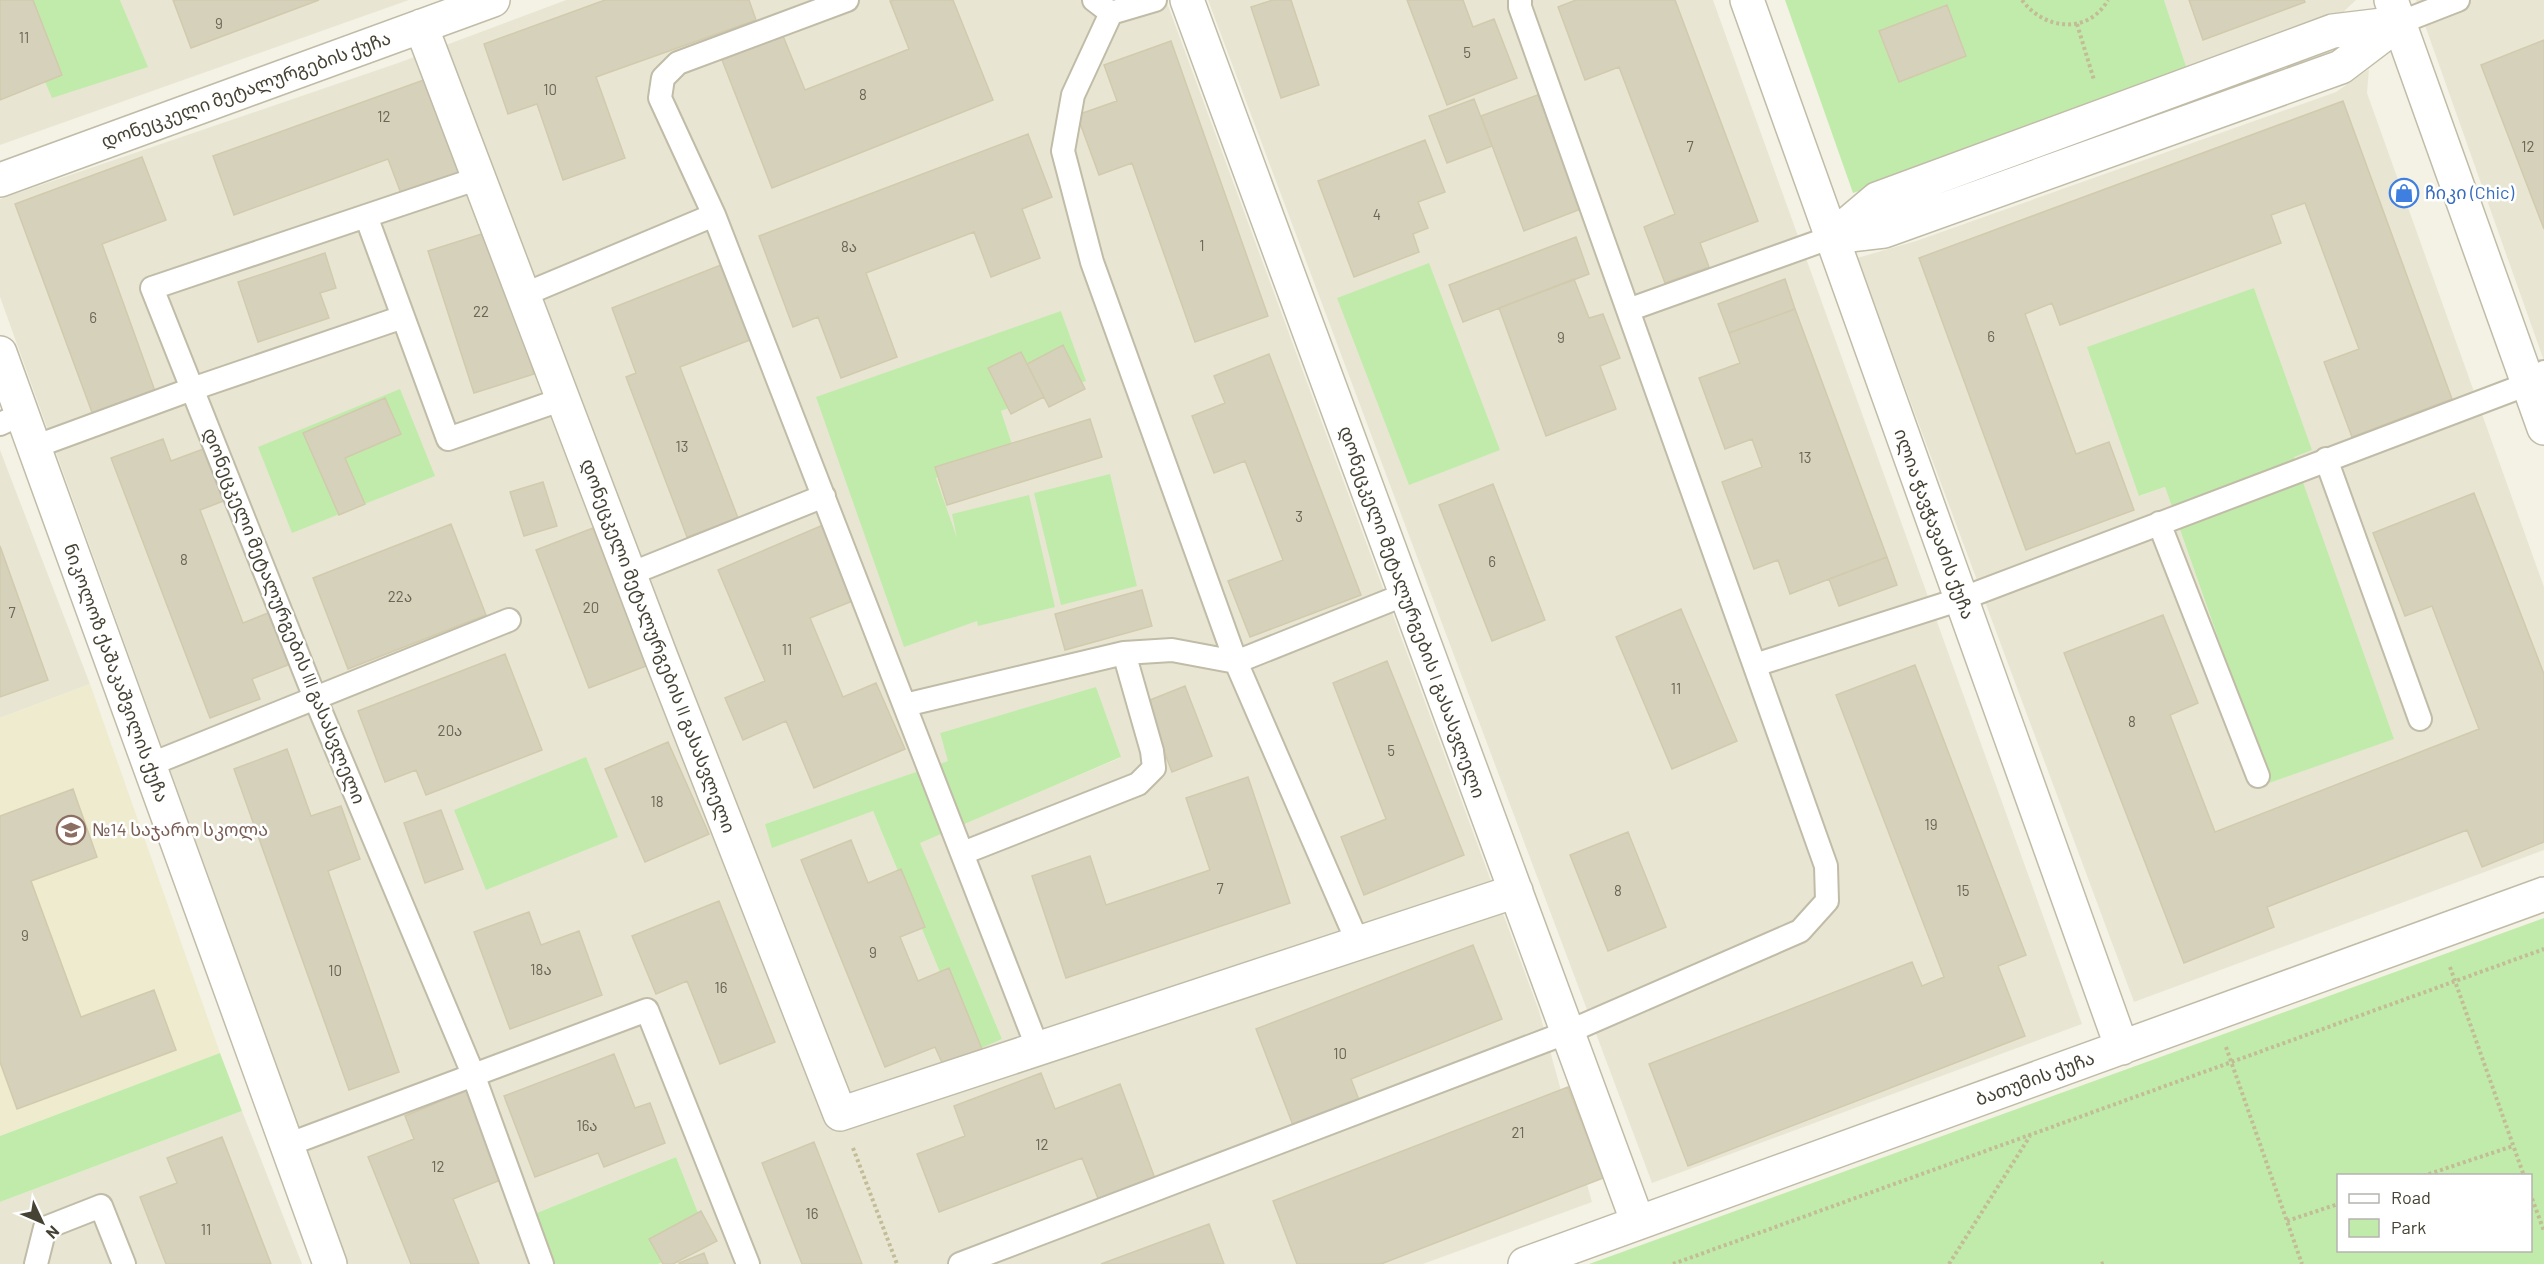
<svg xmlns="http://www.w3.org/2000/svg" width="2544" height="1264" font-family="Barlow,'Noto Sans Georgian',sans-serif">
  <rect width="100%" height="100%" fill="#f4f2e5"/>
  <path fill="#e8e6d3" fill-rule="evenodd" d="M0,0l147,67 -27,-67h289l-409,145z
    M566,0h600l373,1011 53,191 -169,62h-765l52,-21 -34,-86 -142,57 20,50h-206l-348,-967v-98l398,-136zM1061,311l24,70 -84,30 13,39 -78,28zM1096,688l24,70 -201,84 83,197 -29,13 -100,-241 -108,13 184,-63 -9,-28z
    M1208,0h505l369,1024 -430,159z
    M2164,0h192l-17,16 -150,59z
    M2416,0h128v361z
    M2369,69l-2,24 177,494v263l-410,152 -277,-744 59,-17 420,-149zM2254,288l57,162 -17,6 -25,327 -104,-296 -25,9z
    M0,450l90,234 -90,34z
    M242,1111l60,153h-302v-62z"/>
  <path fill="#eeebce" d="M90,684l130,369 -220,83v-418z"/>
  <path fill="#c1ebab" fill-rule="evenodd" d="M10,0h110l28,67 -96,31z
    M1785,0h379l25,75 -336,118z
    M1429,263l71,187 -91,35 -72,-187z
    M2254,288l58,162 -18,7 100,282 -125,44 -104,-296 -26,9 -52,-149z
    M1061,311l25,70 -85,30 13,39 -78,28 21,60 -5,-24 77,-19 26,112 -77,19 -1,-5 -73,26 -88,-250z
    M400,389l35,87 -143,57 -34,-86z
    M1110,474l27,112 -76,19 -27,-112z
    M1096,687l25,70 -201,86 82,196 -29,13 -100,-241 -101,37 -7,-24 183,-63 -8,-28z
    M586,757l32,80 -132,53 -32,-80z
    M2544,918v346h-955zM2338,1176h192v74h-192z
    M220,1053l22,58 -242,91v-66z
    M676,1157l34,86 -52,21h-104l-20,-50z"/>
  <path fill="#d6d1ba" stroke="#d1caad" stroke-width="1.5" d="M0,0h33l29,75 -62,25z
    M173,0h146l-128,48z
    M605,0h144l7,20 -160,57 29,81 -62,22 -26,-76 -29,10 -24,-70z
    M894,0h59l40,100 -221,88 -50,-128 61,-24 22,54 104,-41 -19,-48z
    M1273,0h18l28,85 -38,13 -30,-91z
    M1407,0h56l10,27 21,-8 23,59 -70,27z
    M1576,0h99l83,221 -58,22 9,24 -44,16 -21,-56 31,-13 -56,-147 -34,13 -27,-73z
    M2189,0h115l1,2 -102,38z
    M1947,5l19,51 -67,26 -20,-51z
    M2544,40v189l-63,-164z
    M1171,41l97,275 -73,26 -63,-179 -33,12 -22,-60 40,-14 -13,-36z
    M432,77l34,96 -64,23 -14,-37 -154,56 -21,-59z
    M1543,93l43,114 -62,24 -43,-115z
    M1474,99l18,47 -45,17 -18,-47z
    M2343,101l109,298 -100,38 -28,-75 35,-13 -54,-146 -34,12 10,28 -221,82 -8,-22 -27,11 51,140 33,-12 25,68 -108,40 -107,-292z
    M1028,134l24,63 -30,12 18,49 -49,19 -17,-45 -108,41 31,84 -56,21 -23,-61 -25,10 -34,-91z
    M1425,140l20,52 -27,10 10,26 -15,6 6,18 -65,25 -36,-96z
    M142,157l24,63 -64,24 53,147 -62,24 -78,-211z
    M488,232l46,142 -60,19 -46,-142z
    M1576,237l13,37 -126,48 -14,-37z
    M325,253l11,35 -16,5 9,25 -71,24 -20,-60z
    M726,263l29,75 -75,29 58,151 -51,19 -61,-160 10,-4 -24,-65z
    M1574,279l15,39 14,-4 17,44 -20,8 16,43 -70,27 -47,-128z
    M1785,279l10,30 -66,24 -11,-29z
    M1795,309l92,248 -97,37 -12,-34 -24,9 -32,-87 40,-15 -10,-28 -27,10 -26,-71 41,-15 -11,-30z
    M1063,345l22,44 -36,18 -22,-43z
    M1021,352l23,45 -33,17 -23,-46z
    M1269,354l92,241 -111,42 -22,-56 55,-21 -38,-99 -31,12 -22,-57 33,-13 -11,-27z
    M385,398l16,36 -56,24 20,46 -26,11 -36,-82z
    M1090,419l12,38 -155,48 -12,-38z
    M163,439l8,22 43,-16 20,52 -34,13 43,113 35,-14 20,52 -46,18 8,20 -50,19 -99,-260z
    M543,482l14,44 -33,10 -14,-44z
    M1493,484l52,136 -53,21 -53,-136z
    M2474,493l70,181v168l-62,25 -15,-37 -200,77 7,20 -90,36 -120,-310 99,-38 35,88 -28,12 45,117 264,-103 -47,-123 -27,10 -32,-83z
    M451,524l35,91 -138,54 -35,-91z
    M823,525l32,75 -45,18 33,79 33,-14 29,66 -91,39 -28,-67 -43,19 -18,-42 40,-17 -47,-111z
    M593,528l53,138 -57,22 -53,-138z
    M0,546l48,134 -48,17z
    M1887,557l10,28 -58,21 -10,-27z
    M1142,590l10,36 -87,24 -10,-36z
    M1681,609l56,132 -65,28 -56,-132z
    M505,654l37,96 -116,45 -10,-25 -31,12 -27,-71z
    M1387,661l77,194 -100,40 -23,-58 45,-18 -53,-136z
    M1915,665l111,290 -28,11 27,70 -337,130 -39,-102 263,-102 10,24 22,-9 -108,-282z
    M1185,686l27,70 -40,16 -27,-70z
    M668,742l41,92 -64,28 -40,-93z
    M287,749l24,67 30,-10 19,53 -32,12 71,201 -50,18 -115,-321z
    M1248,777l42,126 -224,75 -34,-102 58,-20 16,49 104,-35 -24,-72z
    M73,789l24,68 -66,24 50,136 73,-27 22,60 -159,59 -17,-47v-246z
    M441,810l22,59 -38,14 -21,-60z
    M1628,832l38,95 -58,24 -38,-96z
    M851,840l17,43 33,-14 24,58 -25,10 18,44 31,-13 33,81 -39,16 -8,-18 -50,20 -84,-207z
    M719,901l56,141 -55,22 -33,-83 -31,13 -24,-58z
    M529,912l12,33 38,-14 23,64 -92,34 -36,-97z
    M1473,945l29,74 -151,60 11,29 -66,25 -40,-104z
    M614,1054l21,54 15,-5 15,40 -61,24 -6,-14 -63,24 -31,-81z
    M1041,1073l14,36 65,-25 37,100 -56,22 -19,-48 -143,54 -22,-58 48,-18 -11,-30z
    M1568,1087l35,91 -222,86h-84l-24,-63z
    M472,1088l36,89 -55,22 26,65h-68l-43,-107 46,-18 -9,-23z
    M222,1137l49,127h-105l-26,-67 37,-14 -10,-25z
    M814,1142l48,122h-60l-40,-101z
    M701,1211l16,30 -44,23h-10l-14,-25z
    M1209,1224l15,40h-123z
    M704,1253l4,11h-28l-1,-1z"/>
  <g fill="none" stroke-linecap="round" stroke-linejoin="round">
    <g stroke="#c0bca7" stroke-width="26">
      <path id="service" d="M847,0l-169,63 -15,15 -3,20 54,117 324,834
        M1094,0l17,13 44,-13
        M1111,13l-38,82 -10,56 29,111 144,400 122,281
        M2399,23l59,-23
        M479,178l-327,110 163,410 158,376 69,190
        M366,216l82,223 115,-40
        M523,295l191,-80
        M1628,310l204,-73
        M0,424l22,-10
        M34,447l158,-58 211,-72
        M2326,459l94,260
        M2159,523l99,253
        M630,574l194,-78
        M1755,665l206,-66 567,-215 16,-12
        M905,705l219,-52 48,-3 64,12 170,-68
        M149,765l360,-145
        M963,853l175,-69 16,-16 -2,-17 -28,-98
        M287,1145l360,-135 101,254
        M36,1264l9,-36 56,-22 23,58
        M960,1264l608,-232 232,-101 27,-30 -1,-35 -306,-859v-7"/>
    </g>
    <g stroke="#c0bca7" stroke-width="36">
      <path id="minor" d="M1187,0l451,1223
        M1747,0l375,1048
        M2399,23l-58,44 -457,164 -52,6 45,-38 456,-168z
        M421,26l240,631 179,457 676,-223
        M0,180l493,-180
        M0,353l330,911
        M1525,1264l1019,-370"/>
    </g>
    <g stroke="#c0bca7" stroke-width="36">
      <path id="tertiary" d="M2391,0l153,428"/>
    </g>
    <path stroke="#c2bc97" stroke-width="4" stroke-dasharray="3 3" stroke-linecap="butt" d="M2022,0c22,30 66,35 86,0
      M2077,24l17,56
      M2450,967l74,209
      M2226,1047l76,217
      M853,1148l44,116
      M2423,1176l90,-30
      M2530,1193l14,38
      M2287,1221l51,-17
      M1673,1264l871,-315
      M1949,1264l81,-128
      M2101,1264l5,-2"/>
    <use href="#service" stroke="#fff" stroke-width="22"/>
    <use href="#minor" stroke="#fff" stroke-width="33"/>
    <use href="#tertiary" stroke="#fff" stroke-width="33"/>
  </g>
  <defs>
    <g id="shop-ring" transform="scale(1.5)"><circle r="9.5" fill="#fff" stroke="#3f7fe0" stroke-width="1.5"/><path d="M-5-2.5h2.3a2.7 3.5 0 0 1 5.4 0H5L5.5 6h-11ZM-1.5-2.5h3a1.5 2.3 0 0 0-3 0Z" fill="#3f7fe0"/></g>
    <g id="school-ring" transform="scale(1.5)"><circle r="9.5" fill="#fff" stroke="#8d6e63" stroke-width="1.5"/><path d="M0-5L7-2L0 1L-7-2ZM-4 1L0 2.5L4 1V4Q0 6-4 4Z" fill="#8d6e63"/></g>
  </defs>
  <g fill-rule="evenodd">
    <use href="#shop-ring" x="2404" y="193"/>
    <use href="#school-ring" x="71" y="830"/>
  </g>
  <g text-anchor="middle" stroke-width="5" stroke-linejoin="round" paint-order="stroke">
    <g font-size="15" fill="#6a6656">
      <text x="219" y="29">9</text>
      <text x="24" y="43">11</text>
      <text x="1467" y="58">5</text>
      <text x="550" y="95">10</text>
      <text x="863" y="100">8</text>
      <text x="384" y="122">12</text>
      <text x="1690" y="152">7</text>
      <text x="2528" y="152">12</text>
      <text x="1377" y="220">4</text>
      <text x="1202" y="251">1</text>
      <text x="849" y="252">8ა</text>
      <text x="481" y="317">22</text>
      <text x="93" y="323">6</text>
      <text x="1991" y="342">6</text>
      <text x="1561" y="343">9</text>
      <text x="682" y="452">13</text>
      <text x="1805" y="463">13</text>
      <text x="1299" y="522">3</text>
      <text x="184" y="565">8</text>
      <text x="1492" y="567">6</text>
      <text x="400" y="602">22ა</text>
      <text x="591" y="613">20</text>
      <text x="12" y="618">7</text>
      <text x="787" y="655">11</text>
      <text x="1676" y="694">11</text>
      <text x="2132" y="727">8</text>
      <text x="450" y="736">20ა</text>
      <text x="1391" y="756">5</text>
      <text x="657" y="807">18</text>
      <text x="1931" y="830">19</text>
      <text x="1220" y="894">7</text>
      <text x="1618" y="896">8</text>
      <text x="1963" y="896">15</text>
      <text x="25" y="941">9</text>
      <text x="873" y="958">9</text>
      <text x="541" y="975">18ა</text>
      <text x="335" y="976">10</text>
      <text x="721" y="993">16</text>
      <text x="1340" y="1059">10</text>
      <text x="587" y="1131">16ა</text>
      <text x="1518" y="1138">21</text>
      <text x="1042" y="1150">12</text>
      <text x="438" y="1172">12</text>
      <text x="812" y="1219">16</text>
      <text x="206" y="1235">11</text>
    </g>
    <g font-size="18" fill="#464334" stroke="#fff">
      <text transform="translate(246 90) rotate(-20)" y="6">დონეცკელი მეტალურგების ქუჩა</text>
      <text transform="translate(1934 524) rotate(70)" y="6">ილია ჭავჭავაძის ქუჩა</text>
      <text transform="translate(1412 612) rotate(70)" y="6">დონეცკელი მეტალურგების I გასასვლელი</text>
      <text transform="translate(284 616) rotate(68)" y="6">დონეცკელი მეტალურგების III გასასვლელი</text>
      <text transform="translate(658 646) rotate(69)" y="6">დონეცკელი მეტალურგების II გასასვლელი</text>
      <text transform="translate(116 673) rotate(70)" y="6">ნიკოლოზ ქაშაკაშვილის ქუჩა</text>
      <text transform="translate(2035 1079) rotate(-20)" y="6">ბათუმის ქუჩა</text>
    </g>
    <g font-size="18" fill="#366cbe" stroke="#fff" text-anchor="start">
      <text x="2425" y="199">ჩიკი (Chic)</text>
    </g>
    <g font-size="18" fill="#785e54" stroke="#fff" text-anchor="start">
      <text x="92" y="836">№14 საჯარო სკოლა</text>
    </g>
  </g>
  <rect x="2337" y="1174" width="195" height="78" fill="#ffffff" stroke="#b5b4ae" stroke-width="1.5"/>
  <rect x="2349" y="1194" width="30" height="9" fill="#ffffff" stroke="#b5b4ae" stroke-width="1.5"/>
  <text x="2391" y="1204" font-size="18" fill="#464334">Road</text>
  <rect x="2349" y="1219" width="30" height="18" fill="#c1ebab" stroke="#b5b4ae" stroke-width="1.5"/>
  <text x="2391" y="1234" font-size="18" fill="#464334">Park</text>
  <g transform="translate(42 1222) rotate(134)" stroke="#ffffff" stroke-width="4.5" paint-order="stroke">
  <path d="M0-4.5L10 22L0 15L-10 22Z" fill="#464334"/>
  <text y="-9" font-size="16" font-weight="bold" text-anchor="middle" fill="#464334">N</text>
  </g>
</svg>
